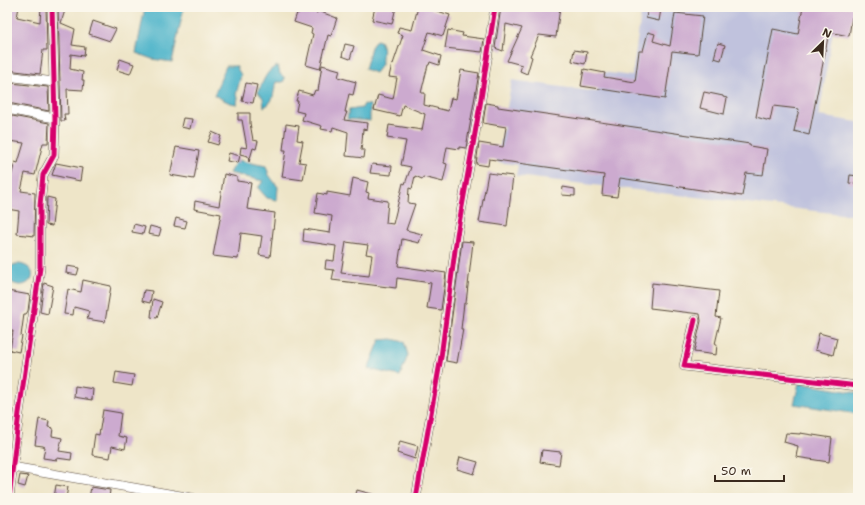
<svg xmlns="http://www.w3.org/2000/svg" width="865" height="505" font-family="'Shantell Sans',sans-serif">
  <rect width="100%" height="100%" fill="#fbf7ec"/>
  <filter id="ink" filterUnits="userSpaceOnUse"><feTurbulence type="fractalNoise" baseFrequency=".025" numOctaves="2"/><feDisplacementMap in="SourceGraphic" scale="8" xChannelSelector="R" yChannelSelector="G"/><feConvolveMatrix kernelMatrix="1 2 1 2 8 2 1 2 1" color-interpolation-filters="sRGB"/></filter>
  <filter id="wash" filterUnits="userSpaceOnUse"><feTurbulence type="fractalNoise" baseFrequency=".012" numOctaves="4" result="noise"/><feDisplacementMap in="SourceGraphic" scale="16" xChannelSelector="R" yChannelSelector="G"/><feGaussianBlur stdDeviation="0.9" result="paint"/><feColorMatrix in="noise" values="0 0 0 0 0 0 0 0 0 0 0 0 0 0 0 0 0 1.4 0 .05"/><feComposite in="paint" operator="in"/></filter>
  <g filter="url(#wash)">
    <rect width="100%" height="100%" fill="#eee5c8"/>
    <path fill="#c0c2dd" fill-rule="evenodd" d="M642,7h168l26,5 -17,104 39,6v94l-342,-40 2,-11 -21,-3 15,-82 85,12 5,-20 30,4zM803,9l29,6 -18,97 -11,-2 14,-75 -19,-4zM774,29l20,4 -15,74 -20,-4zM797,34l16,2 -11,74 -16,-3zM639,51l32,5 -6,43 -63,-10 2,-12 31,5zM758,108l14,3 -2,9 -14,-3zM797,118l15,3 -3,14 -15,-4zM750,144l-8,52 -240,-36zM758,148l9,1 -4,26 -9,-1z"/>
    <path fill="#4ab2c9" stroke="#426e74" d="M145,7h39l-12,55 -20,-3 -16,-6z
      M376,40l4,1c5,9 1,13 2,23l-7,9 -10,-4 6,-22z
      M226,66h10l5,9 -5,20 2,2 -1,7 -7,-1 -16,-8z
      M278,66l2,8 5,4 -2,4h-7c-3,10 -1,20 -12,25l-1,-9 -5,-6c5,-9 8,-23 20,-26z
      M364,104l6,1v16l-23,-2 2,-9 13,-2z
      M237,160l29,6 3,9 9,12 -1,13 -10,-2 -9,-10 5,-7 -34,-8z
      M20,264c27,6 4,34 -13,14 0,-10 1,-13 13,-14z
      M392,339l12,3 4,13 -8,21 -32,-7 12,-29z
      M799,383l59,10v21l-64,-10z"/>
    <g id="blocks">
      <path fill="#ccaacf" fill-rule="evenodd" d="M7,7h12l-2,10 23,5 1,-15h5l1,43h-4l-3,24 -33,-4z
        M58,7h8l-5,16 14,6 -3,16 13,2 -1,9 -13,-2 -1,15 13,3 -1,8h2l-1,10 -16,-1 1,25h-4l1,7h-4z
        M301,7l16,6 1,-2 19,7 -6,18 -3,-1 -8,34 -14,-4 7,-31 -2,-1 1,-5 -18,-6 3,-9 1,1z
        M375,7h21l-4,17 -20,-4z
        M418,7h13v2l19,6 -7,21 -14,-4 -6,18 18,6 -2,9 -9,-3 -1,3h-1l-7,28h4l-1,12 24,6 3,-13 5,1 5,-29 18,3 -13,75 -7,-1v2l-12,-2 -3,16 3,1 -4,18 -20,-5 -1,2 -7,-3 -3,13 -3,-1 -1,15 7,1 -9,26 16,4 -3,9 -17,-4 -4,27 48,7 -5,37 -14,-2 4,-25 -34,-5 -1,10 -64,-8 2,-10 -9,-1 1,-9 8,1 2,-15 -33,-5 1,-12 26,4 2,-17 -17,-3 3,-20 9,2v-3l23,4 3,-18 15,4 -2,10 3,1 -1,5 20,3 -2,22 7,1 10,-41 2,1 6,-17 -10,-2 5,-24 -19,-3 2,-13 33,5 3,-16 -22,-9 -3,11 -26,-6 4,-15 15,4 4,-21 -8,-1 3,-13h1l10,-29 -6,-2 2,-6 13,3zM346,242l22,3 -2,9 6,1 -3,21 -28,-3z
        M501,7l14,3 1,-3h44l-4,30 -17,-2 -9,21 2,1 -5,17 -7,-3 2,-6 -15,-4 15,-33 -16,-4 -3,27 -8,-3z
        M648,7l13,2 -2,12 -13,-3z
        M803,7h55v11l-6,-1 -3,19 -20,-4 -20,103 -15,-4 5,-22 -26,-3 -3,15 -14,-4 17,-88 25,5z
        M675,13l28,3 -5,38 -26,-3 -7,48 -84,-13 3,-17 21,4 -1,4 31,5 4,-31h4l5,-19 7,2 -2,7 17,5z
        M93,21l23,8 -6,12 -21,-7z
        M448,30l15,3 -1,3 22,3 -2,13 -37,-4z
        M718,43l7,2 -4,15 -7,-2z
        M345,44l9,2 -4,13 -8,-3z
        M574,50l13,2 -2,12 -13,-3z
        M120,59l14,5 -4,10 -13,-4z
        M322,65l18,5 -2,7 18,5 -3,13 -4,-1 -4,18h2l-3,8 24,3 -1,7 -4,-1 -1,13 -1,8h4l-1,8 -18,-2 2,-24 -15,-5 -1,4 -11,-2 1,-3 -20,-6 2,-7 -8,-2 2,-10h-2l3,-10 14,4 2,-5 3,1z
        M11,83l37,4 1,24 -41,-8z
        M246,83l11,2 -4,18 -11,-2z
        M704,92l19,4v1l4,1 -3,16 -24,-6z
        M486,103l12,2v2l252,37v2l17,3 -4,26 -17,-2 -4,23 -122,-18 -3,19 -15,-2 2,-20 -115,-16 -1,7 -12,-2 3,-21 24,4 3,-20 -23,-4z
        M238,113h12v10l3,17 5,1 -2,8 -3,-1 -4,14 -1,-6 -8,-2 1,-7 6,1 -5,-28h-4z
        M7,115l42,8 -1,20h-5l-8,32 -10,-2 -4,18 14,2 -1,43 -17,-2 2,-23 -12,-2v-17l8,-30 3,1 6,-20 -15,-2v-2h-2z
        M183,118l9,1 -2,10 -9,-2z
        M286,124l13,2 -2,14 6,1 -4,21 7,1 -3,17 -21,-3 4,-27h-3z
        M212,132l9,4 -3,9 -10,-3z
        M176,147l23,4 -5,28 -24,-4z
        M229,153l11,3 -2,7 -11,-2z
        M56,163l26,5 -2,13 -28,-6z
        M372,164l20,2 -1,9 -21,-2z
        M488,173l25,3 -6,50 -28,-4z
        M224,174l13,3v4l14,2 -4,26 28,4 -5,44 -11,-2 3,-19 -21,-3 -3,26 -25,-3 8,-42 -27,-5 1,-8 24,5z
        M850,175l8,1v8l-9,-1z
        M563,187l12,2v7l-13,-1z
        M47,197l8,2 -3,27 -6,-1z
        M176,218l11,3 -2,7 -11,-2z
        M134,224l11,3 -2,7 -11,-2z
        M150,226l11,3 -2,7 -11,-2z
        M462,241l11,1 -7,61h-2l-3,26h2l-6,34 -11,-2z
        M67,266l12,2 -2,7 -11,-2z
        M83,280l28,6 -6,36 -18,-3 2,-8 -15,-4 -1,8 -9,-1 4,-25 13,3z
        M44,283l9,3 -5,28 -8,-2z
        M652,283l67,8 -3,26 5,1 -6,26h2l-1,11 -22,-3 7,-31 -1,-7 -50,-6z
        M144,290l8,1 -2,12 -8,-2z
        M7,291l23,4 -2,16 -2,3h-2l-3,22h1l-3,16 -9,-2 3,-19 -6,-1z
        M153,299l9,3 -5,16 -6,-1z
        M819,333l18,5 -4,17 -18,-5z
        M116,372l18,3 -2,11 -18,-3z
        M75,386l18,3 -1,11 -18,-3z
        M103,410l18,3 -3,23 9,2 -2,11 -13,-3 -2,12 -18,-3 3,-21 4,1z
        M39,419l10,2 -1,6 5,1 -1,8 10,2 -3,13 13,2 -1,7 -14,-2v2l-14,-2 2,-11 -2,-1 -8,-1z
        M786,433l14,1v-1l32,5 -3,24 -33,-5 2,-11 -14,-4z
        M400,441l18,5 -3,13 -18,-6z
        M542,450l19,2 -2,13 -19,-3z
        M460,457l18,5 -4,12 -17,-5z
        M20,475l8,1 -3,11 -7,-2z
        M56,485l12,2 -2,11h-12z
        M91,487l19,3 -1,8h-20z
        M357,490l22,6v2h-24z"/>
    </g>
  </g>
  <g filter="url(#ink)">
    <use href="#blocks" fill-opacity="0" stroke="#564638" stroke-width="1"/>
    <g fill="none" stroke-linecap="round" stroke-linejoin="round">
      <g stroke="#564638" stroke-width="10">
        <path id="minor" d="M7,76l47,6
          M7,109l48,9
          M695,320l-11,46 174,20
          M12,467l180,31
          M9,498l10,-85 21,-145v-62l3,-31 11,-20 1,-37 -3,-111
          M416,498l25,-141 16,-122 23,-130 15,-98"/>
      </g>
      <use href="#minor" stroke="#fff" stroke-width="9"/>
      <g stroke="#fbf7ec" stroke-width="8">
        <path id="cycleway" d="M695,320l-11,46 174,20
          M9,498l10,-85 21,-145v-62l3,-31 11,-20 1,-37 -3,-111
          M416,498l25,-141 16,-122 23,-130 15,-98"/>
      </g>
      <use href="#cycleway" stroke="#d6006c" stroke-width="5"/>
    </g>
  </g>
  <rect width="865" height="505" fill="none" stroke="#fbf7ec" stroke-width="24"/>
  <g transform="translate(823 42) rotate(24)" stroke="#fbf7ec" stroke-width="3" paint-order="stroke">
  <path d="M0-3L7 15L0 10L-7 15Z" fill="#3b2a1e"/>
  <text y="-6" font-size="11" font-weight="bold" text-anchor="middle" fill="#3b2a1e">N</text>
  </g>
  <path d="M715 475v6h69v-6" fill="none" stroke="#3b2a1e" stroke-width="2"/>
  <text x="721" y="475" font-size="12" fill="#3b2a1e" stroke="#fbf7ec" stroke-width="3" paint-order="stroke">50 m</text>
</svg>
